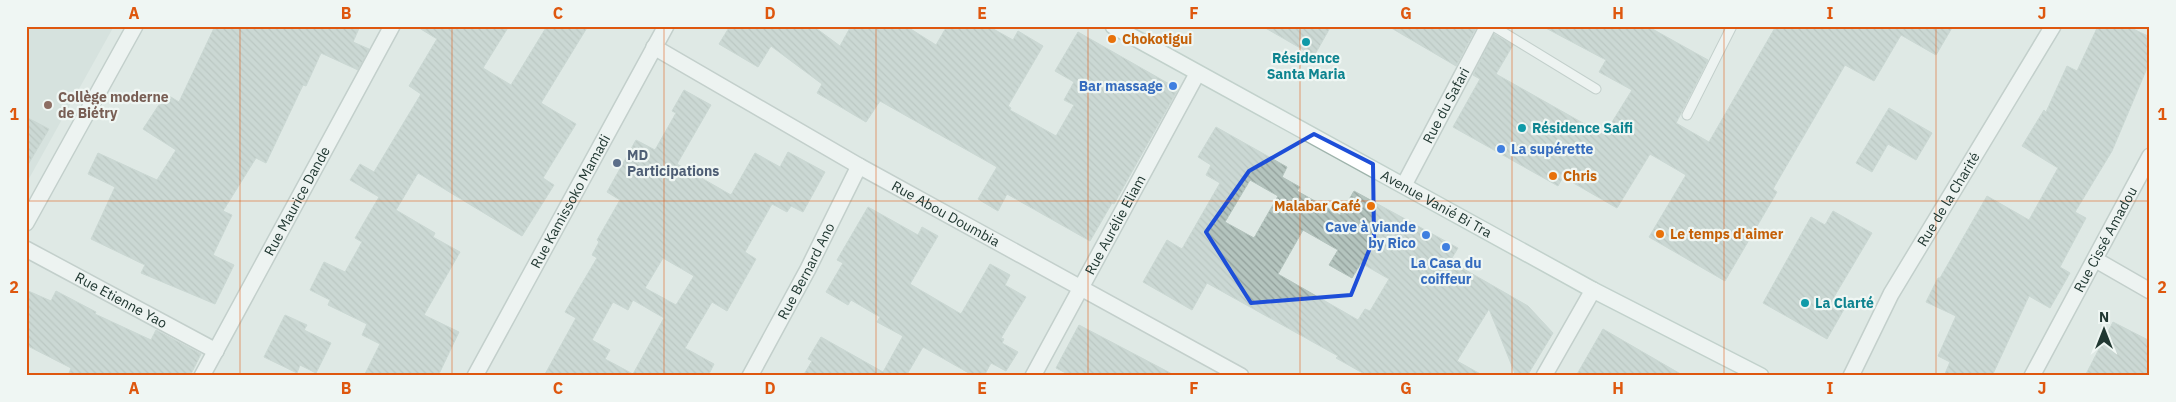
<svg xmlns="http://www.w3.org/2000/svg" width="2176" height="402" font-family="'IBM Plex Sans',sans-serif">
  <defs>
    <pattern id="building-back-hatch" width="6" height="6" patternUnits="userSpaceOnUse" patternTransform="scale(1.25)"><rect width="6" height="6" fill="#b4c4be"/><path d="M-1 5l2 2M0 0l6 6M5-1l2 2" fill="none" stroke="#92a09b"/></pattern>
  </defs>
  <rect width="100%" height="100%" fill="#dfe9e5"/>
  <path fill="#cdd9d4" d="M26,26h88l-88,158z"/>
  <path fill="url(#building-back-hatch)" stroke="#b2c2bc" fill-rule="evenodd" d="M215,26h145l-7,16 16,7 -11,21 -37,-17 -15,33 -3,-1 -37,78 -10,-5 -33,53 9,4 -19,40 21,10 -19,39 -74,-31 4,-8 -54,-26 24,-52 -27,-13 10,-21 59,27 19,-30 -33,-21 23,-35 13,8z
    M416,26h93l-26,42 28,17 36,-59h41l-47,77 35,21 -33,54 11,7 -32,51 -104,-63 -22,37 39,23 -2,4 27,15 -36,63 35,17 -21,44h-74l16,-32 -18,-9 5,-11 -39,-19 2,-5 -20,-10 14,-28 21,10 17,-30 -7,-4 24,-41 -29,-17 10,-16 14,8 47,-78 -12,-8 28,-47z
    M730,26h83l27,20 11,-20h55l30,19 11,-19h41l25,14 5,-9 25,15 -35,60 3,2 -1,2 46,26 18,-31 -10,-5 10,-18 -19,-11 23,-39 100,57 -64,115 -2,-1 -22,38 -83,-47 -9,17 -20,-12 19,-32 -117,-66 -14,21 -49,-29 5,-9 -51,-38 -13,21 -39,-23z
    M1262,26h69l-17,30z
    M1388,26h89l-21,40z
    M1542,26h105l61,34 -32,63 33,19 67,-116h177l-17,29 -35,-20 -27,46 -29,-16 -72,124 4,3 -52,89 -76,-44 37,-62 -36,-21 -33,54 -54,-31 -5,9 -105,-59 27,-48 -7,-4 21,-41 19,11 -17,29 108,61 28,-45 -33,-18 7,-12z
    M2098,26h29l23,11v24l-38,90 -37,61 11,6 -26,49 10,6 -20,35 -21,-12 -37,80h-48l6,-14 -12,-6 18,-40 -30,-14 12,-24h2l47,-82 42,24 29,-52 -36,-22 22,-36 2,2 21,-46 10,5z
    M684,90l27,15 -34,59 54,31 24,-42 25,14 8,-15 37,20 -22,40 -12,-6 -4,6 -15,-8 -27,48 11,7 -29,52 -15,-9 -27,46 29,16 -6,12h-164l32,-58 -11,-6 32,-54 -5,-3 7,-13 -2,-2 23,-40 -13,-8 29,-52 19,10 21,-37 -4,-2zM663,258l31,18 -18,29 -31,-17zM633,300l31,18 -31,56 -28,-15 5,-9 -18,-10 21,-38 15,8z
    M1889,108l43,25 -16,27 -28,-16 -16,28 -16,-9z
    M26,117l23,12 -23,39z
    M1216,127l71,40 -5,10 18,10 -3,4 43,24 14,-24 104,57 -8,13 78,45 25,27 -26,43h-11l-27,-67 -32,52 27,15h-116l-32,-18 2,-2 -131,-73 -15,27 -49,-28 24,-42 15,9 38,-66 -14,-8 5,-10 -13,-8zM1250,180l28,16 -24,42 -29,-16zM1303,230l35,20 -9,15 23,13 9,-15 28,16 -19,32 -5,-2 -7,11 -80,-46z
    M868,207l50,28 4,-8 16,9 -28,48 51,30 29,-50 20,11 -5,10 21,12 -25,41 3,1 -2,4 16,9 -12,19 -15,-8 -7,13h-10l-51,-29 -17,29h-103l9,-15 -4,-2 13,-22 62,35 20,-36 -26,-14 3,-5 -29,-17 -3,5 -22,-13 17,-29 -6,-3z
    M1833,211l39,22 -38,64 13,7 -20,35 -64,-36 48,-86 14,8z
    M26,290l25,11 5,-10 40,21 -1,2 56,26 5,-10 45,24 -11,22h-122l3,-8 -45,-23z
    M285,315l22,10 -3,5 27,13 -15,30 -16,-8 -3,8 -33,-16z
    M2113,322l37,19v35h-65z
    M1079,325l97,51h-104l-16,-8z
    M1603,329l81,47h-108z"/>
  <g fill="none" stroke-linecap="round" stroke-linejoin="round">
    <g stroke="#a2b0ac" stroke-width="11">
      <path id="lane" d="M1493,26l103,63
        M1687,115l45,-89"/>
    </g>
    <g stroke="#a2b0ac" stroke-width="18">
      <g id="street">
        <path id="s1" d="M654,47l205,119 382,210"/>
        <path id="s2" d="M1404,185l84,-159"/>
        <path d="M26,223l109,-197"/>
        <path id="s3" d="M26,249l190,102"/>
        <path d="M2096,260l54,31"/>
        <path id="s4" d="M202,376l190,-350"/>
        <path id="s5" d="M475,376l191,-350"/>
        <path id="s6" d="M750,376l58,-107 51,-103"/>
        <path id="s7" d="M1033,376l164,-302"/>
        <path d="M1544,376l49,-86"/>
        <path id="s8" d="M1851,376l40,-82 162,-268"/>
        <path id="s9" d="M2032,376l118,-220"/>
      </g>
    </g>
    <g stroke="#9fb4ac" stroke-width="18">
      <g id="secondary">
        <path id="s10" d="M1113,26l480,264 168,86"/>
      </g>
    </g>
    <use href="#lane" stroke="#fff" stroke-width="9"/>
    <use href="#street" stroke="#fff" stroke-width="15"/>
    <use href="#secondary" stroke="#fff" stroke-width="15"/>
  </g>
  <path d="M0 0H2176V402H0ZM1314,134l59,30 1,74 -23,57 -100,8 -45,-71 43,-61z" fill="#dfe9e5" fill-opacity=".55" fill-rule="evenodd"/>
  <path fill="none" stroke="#1d4ed8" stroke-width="4" stroke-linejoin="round" d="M1314,134l59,30 1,74 -23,57 -100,8 -45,-71 43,-61z"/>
  <path fill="none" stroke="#de570e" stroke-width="1" stroke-opacity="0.55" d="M240,26v350M452,26v350M664,26v350M876,26v350M1088,26v350M1300,26v350M1512,26v350M1724,26v350M1936,26v350M26,201h2124"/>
  <g fill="#e8710a" stroke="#eff6f3" stroke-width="2">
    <circle cx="1112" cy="39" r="5"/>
    <circle cx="1553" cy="176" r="5"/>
    <circle cx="1371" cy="206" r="5"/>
    <circle cx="1660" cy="234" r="5"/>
  </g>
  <g fill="#0f9aa8" stroke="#eff6f3" stroke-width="2">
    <circle cx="1306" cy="42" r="5"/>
    <circle cx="1522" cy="128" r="5"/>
    <circle cx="1805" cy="303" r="5"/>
  </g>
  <g fill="#3f7fe0" stroke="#eff6f3" stroke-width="2">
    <circle cx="1173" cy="86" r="5"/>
    <circle cx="1501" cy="149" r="5"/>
    <circle cx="1426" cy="235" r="5"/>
    <circle cx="1446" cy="247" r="5"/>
  </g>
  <circle fill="#8d6e63" stroke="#eff6f3" stroke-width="2" cx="48" cy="105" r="5"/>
  <circle fill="#5c6f8a" stroke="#eff6f3" stroke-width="2" cx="617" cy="163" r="5"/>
  <g text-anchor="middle" stroke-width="4.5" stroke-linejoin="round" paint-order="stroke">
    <g font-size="14" font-weight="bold" fill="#c56008" stroke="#eff6f3" text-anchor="start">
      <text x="1122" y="44">Chokotigui</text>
      <text x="1563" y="181">Chris</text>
      <text x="1361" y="211" text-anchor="end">Malabar Café</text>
      <text x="1670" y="239">Le temps d'aimer</text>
    </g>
    <g font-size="14" font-weight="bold" fill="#0d838f" stroke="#eff6f3" text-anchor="start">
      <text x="1306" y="63" text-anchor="middle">Résidence<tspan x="1306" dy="16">Santa Maria</tspan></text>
      <text x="1532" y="133">Résidence Saifi</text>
      <text x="1815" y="308">La Clarté</text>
    </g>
    <g font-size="14" font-weight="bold" fill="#366cbe" stroke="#eff6f3" text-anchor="end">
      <text x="1163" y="91">Bar massage</text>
      <text x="1511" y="154" text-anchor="start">La supérette</text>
      <text x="1416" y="232">Cave à viande<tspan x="1416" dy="16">by Rico</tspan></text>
      <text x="1446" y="268" text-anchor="middle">La Casa du<tspan x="1446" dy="16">coiffeur</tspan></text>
    </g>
    <g font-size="14" font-weight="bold" fill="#785e54" stroke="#eff6f3" text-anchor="start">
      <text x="58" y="102">Collège moderne<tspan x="58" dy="16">de Biétry</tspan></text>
    </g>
    <g font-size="14" fill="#213832" stroke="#eff6f3">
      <text dy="5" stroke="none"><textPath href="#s2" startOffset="90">Rue du Safari</textPath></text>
      <text dy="5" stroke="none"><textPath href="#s8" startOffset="202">Rue de la Charité</textPath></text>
      <text dy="5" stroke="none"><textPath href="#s4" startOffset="199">Rue Maurice Dande</textPath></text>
      <text dy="5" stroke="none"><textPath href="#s5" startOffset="199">Rue Kamissoko Mamadi</textPath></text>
      <text dy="5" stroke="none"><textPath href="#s10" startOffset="369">Avenue Vanié Bi Tra</textPath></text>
      <text dy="5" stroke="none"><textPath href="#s1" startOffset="336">Rue Abou Doumbia</textPath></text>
      <text dy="5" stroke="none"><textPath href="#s7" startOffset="172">Rue Aurélie Eliam</textPath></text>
      <text dy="5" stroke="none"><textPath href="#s9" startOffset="155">Rue Cissé Amadou</textPath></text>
      <text dy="5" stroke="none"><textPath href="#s6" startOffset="119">Rue Bernard Ano</textPath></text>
      <text dy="5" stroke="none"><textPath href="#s3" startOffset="108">Rue Etienne Yao</textPath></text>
    </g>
    <g font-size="14" font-weight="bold" fill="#4e5e75" stroke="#eff6f3" text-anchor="start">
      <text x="627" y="160">MD<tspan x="627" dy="16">Participations</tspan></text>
    </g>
  </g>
  <rect width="2176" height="402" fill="none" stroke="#eff6f3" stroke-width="55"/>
  <g transform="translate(2104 330)" stroke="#eff6f3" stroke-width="4" paint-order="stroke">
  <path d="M0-4L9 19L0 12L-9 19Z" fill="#213832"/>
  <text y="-8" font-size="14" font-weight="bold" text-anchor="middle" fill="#213832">N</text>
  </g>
  <rect x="28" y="28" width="2120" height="346" fill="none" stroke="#de570e" stroke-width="2"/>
  <g font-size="16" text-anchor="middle" font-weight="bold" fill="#de570e">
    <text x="134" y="19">A</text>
    <text x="346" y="19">B</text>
    <text x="558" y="19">C</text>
    <text x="770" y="19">D</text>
    <text x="982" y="19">E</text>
    <text x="1194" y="19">F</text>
    <text x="1406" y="19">G</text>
    <text x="1618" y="19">H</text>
    <text x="1830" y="19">I</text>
    <text x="2042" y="19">J</text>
    <text x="14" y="120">1</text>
    <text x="2162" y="120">1</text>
    <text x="14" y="293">2</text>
    <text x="2162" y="293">2</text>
    <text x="134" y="394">A</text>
    <text x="346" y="394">B</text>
    <text x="558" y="394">C</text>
    <text x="770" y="394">D</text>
    <text x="982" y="394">E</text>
    <text x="1194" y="394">F</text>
    <text x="1406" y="394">G</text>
    <text x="1618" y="394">H</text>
    <text x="1830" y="394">I</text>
    <text x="2042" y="394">J</text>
  </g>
</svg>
